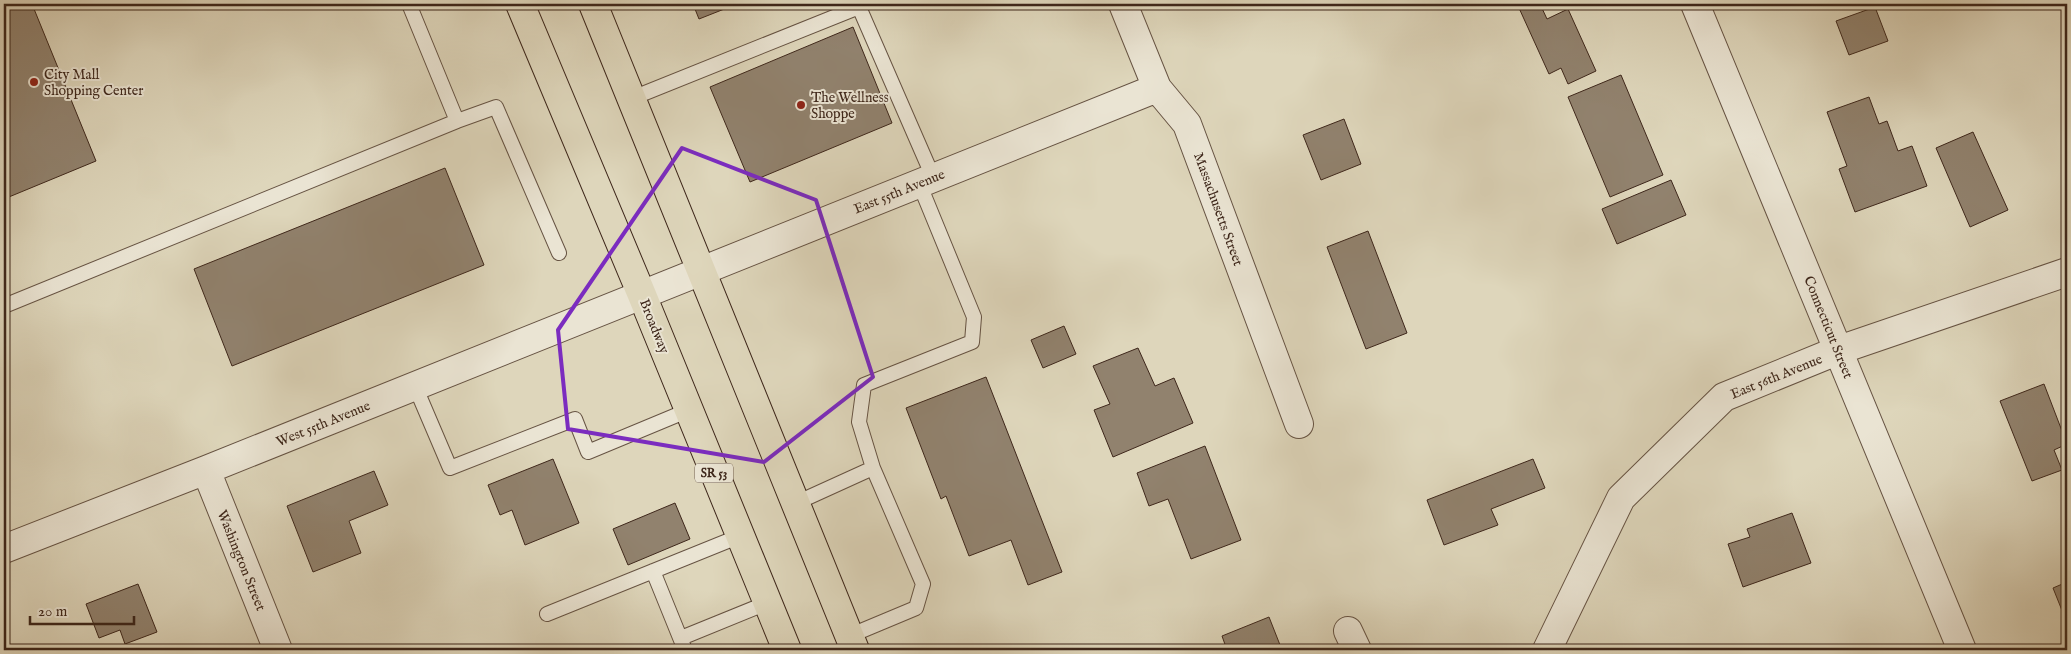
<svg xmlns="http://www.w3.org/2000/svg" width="2071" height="654" font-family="'IM FELL English',serif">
  <rect width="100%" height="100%" fill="#ded6bb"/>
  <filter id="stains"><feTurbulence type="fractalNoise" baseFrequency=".004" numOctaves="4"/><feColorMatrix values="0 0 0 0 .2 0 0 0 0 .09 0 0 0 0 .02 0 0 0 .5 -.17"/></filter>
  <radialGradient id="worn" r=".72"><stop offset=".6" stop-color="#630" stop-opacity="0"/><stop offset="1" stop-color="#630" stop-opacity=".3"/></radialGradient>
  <path fill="#91826e" stroke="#3e271b" d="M4,4h28l64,157 -92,38z
    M693,4h44l-38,15z
    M1527,4h13l7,15 21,-10 28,62 -28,13 -7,-16 -12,6 -30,-66z
    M1875,7l13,34 -39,14 -13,-34z
    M853,27l39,96 -142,59 -40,-95z
    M1621,75l42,100 -53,22 -42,-100z
    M1869,97l10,27 8,-3 11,30 14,-5 15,40 -72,26 -16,-43 8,-3 -20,-54z
    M1344,119l17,45 -40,16 -18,-45z
    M1973,132l35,78 -38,17 -34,-79z
    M445,168l39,97 -252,101 -38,-97z
    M1671,180l15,35 -69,29 -15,-35z
    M1368,231l39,102 -41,16 -39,-102z
    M1064,326l12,28 -33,14 -12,-28z
    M1138,348l17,38 19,-8 19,45 -80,34 -19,-47 16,-6 -17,-38z
    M986,377l76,195 -34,13 -17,-45 -42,16 -23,-60 -5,3 -35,-91z
    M2044,384l23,60 -13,6 8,20 -30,11 -32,-80z
    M1205,446l36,94 -50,19 -23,-60 -19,7 -12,-33z
    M553,459l26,64 -54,22 -13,-35 -12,5 -12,-30z
    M1533,459l12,29 -54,21 7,16 -54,20 -17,-45z
    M374,471l14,34 -39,16 12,32 -48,19 -26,-66z
    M675,503l15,36 -62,26 -15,-36z
    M1792,513l19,50 -68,24 -15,-43 22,-7 -3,-8z
    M2067,582v29l-4,2 -10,-25z
    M138,584l19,48 -32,12 -5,-14 -21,8 -13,-34z
    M1269,617l13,33h-55l-5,-14z"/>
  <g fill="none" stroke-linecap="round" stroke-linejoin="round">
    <g stroke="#665343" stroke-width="16">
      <path id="lane" d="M409,4l48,117 39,-14 63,146
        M630,99l229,-92 74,170
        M4,306l453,-185
        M415,386l35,82 125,-49 13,33 101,-42
        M873,468l-14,-46 5,-37 108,-43 2,-25 -55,-134
        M796,503l77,-35 50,116 -7,24 -67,28
        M653,571l32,79
        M547,614l193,-78
        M681,638l86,-35"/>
    </g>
    <g stroke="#665343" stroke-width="30">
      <path id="street" d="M1123,4l34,84 30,36 112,300
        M1695,4l267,646
        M206,470l72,180
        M4,549l202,-79 951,-382
        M1348,631l9,19
        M1547,650l74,-152 103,-101 115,-47 228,-78"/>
    </g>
    <g stroke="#3e271b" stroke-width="30">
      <path id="primary" d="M520,4l122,291 145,355
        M593,4l262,646"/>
    </g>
    <use href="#lane" stroke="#eae4d3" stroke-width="14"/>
    <use href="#street" stroke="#eae4d3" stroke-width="28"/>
    <use href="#primary" stroke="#ded6bb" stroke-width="28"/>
  </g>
  <path fill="none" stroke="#7b2cbf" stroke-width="4" stroke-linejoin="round" d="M682,148l134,52 57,177 -109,85 -196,-33 -10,-99z"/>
  <g fill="#8f2418" stroke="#eae4d3" stroke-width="2">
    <circle cx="34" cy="82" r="5"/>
    <circle cx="801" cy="105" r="5"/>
  </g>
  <g text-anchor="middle" stroke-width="4" stroke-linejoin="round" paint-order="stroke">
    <rect fill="#eae4d3" stroke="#726052" stroke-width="1" x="695" y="463.5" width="38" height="19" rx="4"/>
    <g font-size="12" font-weight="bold" fill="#3e271b">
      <text x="714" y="477">SR 53</text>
    </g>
    <g font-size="14" fill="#3e271b" stroke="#eae4d3" text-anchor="start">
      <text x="44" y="79">City Mall<tspan x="44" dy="16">Shopping Center</tspan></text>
      <text x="811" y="102">The Wellness<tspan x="811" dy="16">Shoppe</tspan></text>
    </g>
    <g font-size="14" fill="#3e271b" stroke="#eae4d3">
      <text transform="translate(899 191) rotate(-22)" y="5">East 55th Avenue</text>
      <text transform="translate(1219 209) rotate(70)" y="5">Massachusetts Street</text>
      <text transform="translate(655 326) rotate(68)" y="5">Broadway</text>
      <text transform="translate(1829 327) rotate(68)" y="5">Connecticut Street</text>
      <text transform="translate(1776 376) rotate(-22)" y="5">East 56th Avenue</text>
      <text transform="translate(323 423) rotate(-22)" y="5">West 55th Avenue</text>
      <text transform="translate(242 560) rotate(68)" y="5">Washington Street</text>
    </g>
  </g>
  <rect width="2071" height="654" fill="none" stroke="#ded6bb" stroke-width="20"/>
  <rect x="5" y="5" width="2061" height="644" fill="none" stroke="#3e271b" stroke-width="2.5"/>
  <rect x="10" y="10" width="2051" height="634" fill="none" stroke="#3e271b"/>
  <path d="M30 616v8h104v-8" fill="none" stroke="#3e271b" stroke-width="2.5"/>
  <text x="38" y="616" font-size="15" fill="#3e271b" stroke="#eae4d3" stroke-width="4" paint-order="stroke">20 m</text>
  <rect width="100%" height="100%" filter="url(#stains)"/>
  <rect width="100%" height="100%" fill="url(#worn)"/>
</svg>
